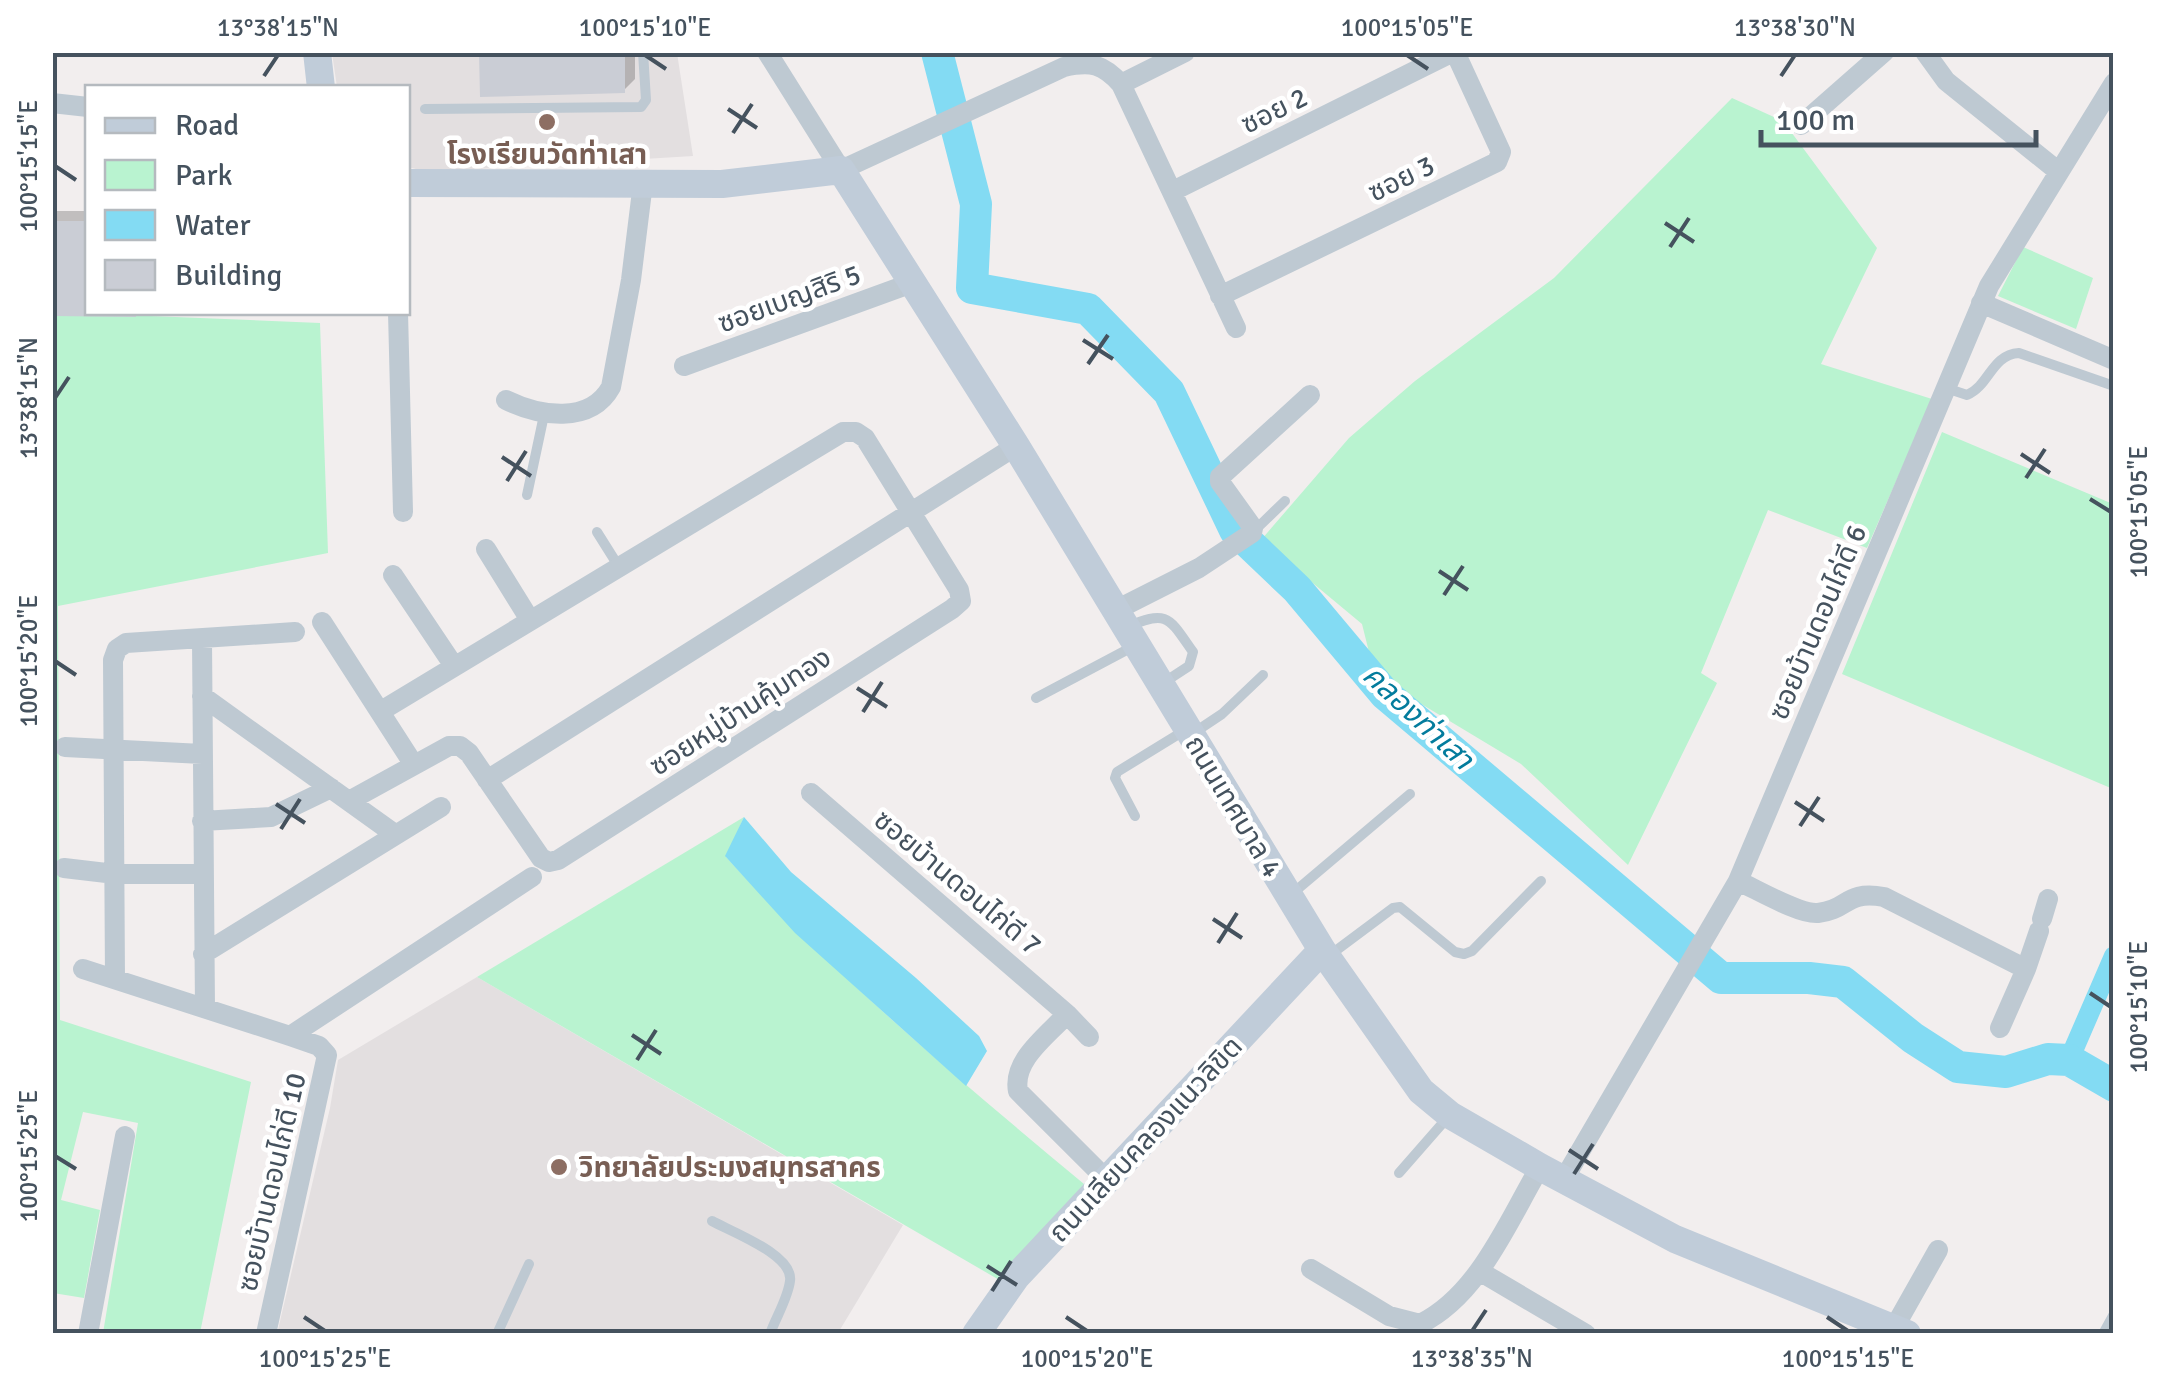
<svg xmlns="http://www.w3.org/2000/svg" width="2166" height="1386" font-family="Signika,'Noto Sans Thai',sans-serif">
  <rect width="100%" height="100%" fill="#f2eeee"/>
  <path fill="#e3dfe0" d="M332,53h345l16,103 -265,16 -20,-5v-79l-71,-1z
    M477,977l426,248 -65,108 -561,1 53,-226 8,-48z"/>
  <path fill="#b9f3d0" d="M1732,98l51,23 94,127 -56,116 111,35 -65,149 -99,-38 -67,163 16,10 -89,182 -107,-101 -108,-65 -43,-43 -8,-32 -101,-84 88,-102 66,-57 139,-103z
    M2023,247l70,31 -17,51 -78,-33z
    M52,312l268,11 8,230 -270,53 2,414 191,62 -51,251h-97l35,-210 -55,-11 -22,88 39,10 -16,88 -31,-5z
    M1942,432l171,72v285l-271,-115z
    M744,817l-18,40c109,119 233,223 358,327l-83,97 -524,-304z"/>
  <path fill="#83dbf3" d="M744,817l47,55 125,106 63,58 8,15 -21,35 -171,-153 -70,-77z"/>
  <path fill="#0003" d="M482,52h153v27l-11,11z
    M52,211h36v101h49l-2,3 -83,-2z"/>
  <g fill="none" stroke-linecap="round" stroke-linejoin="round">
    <path stroke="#83dbf3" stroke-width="20" d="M2069,1060l45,-104"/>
    <path stroke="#83dbf3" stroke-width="32" d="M937,52l39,152 -4,84 116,21 81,83 66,138 62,59 88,105 336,284h88l34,4 70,56 45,29 48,5 42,-13 21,1 45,26"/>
  </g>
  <path fill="#cacdd5" d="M479,52h146v41l-145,4z
    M52,221h36v91h48v5l-84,-1z"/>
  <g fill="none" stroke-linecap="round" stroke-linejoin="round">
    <path stroke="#bec9d2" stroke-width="10" d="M425,109l216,-2 5,-7 -3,-48
      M1946,388l21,7c23,-10 24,-40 52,-42l95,33
      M527,495l17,-80
      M1254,531l31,-30
      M597,532l22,35
      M1127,627c41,-18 42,-9 66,25l-4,14 -26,17
      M1036,698l100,-53
      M1195,732l27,-18 41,-39
      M1135,816l-20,-38 2,-6 70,-43
      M1293,893l117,-99
      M1330,955l63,-47 7,-1 55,45 9,2 8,-3 69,-70
      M1399,1173l49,-56
      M712,1221c20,11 82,34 78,60 -2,17 -14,36 -20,53
      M497,1334l32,-70
      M2103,1334l11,-20"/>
    <path stroke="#bec9d2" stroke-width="20" d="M767,52l74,118 223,-103c27,-6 39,-3 57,17l115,244
      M1925,52l21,29 113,91
      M1121,84l64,-32
      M52,103l36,4
      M1801,125l83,-73
      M1173,191l280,-139
      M1220,296l277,-134 4,-10 -46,-100
      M1981,303l133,57
      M398,312l5,200
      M684,366l228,-83
      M506,400c33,16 84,25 105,-13l20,-107 12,-97
      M486,549l44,71
      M393,575l61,91
      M1116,610l83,-42 53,-35 1,-5 -33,-46v-5l90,-82
      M322,622l92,143
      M202,640l3,368
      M202,696l194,139
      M65,747l137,7
      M487,780l529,-334
      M811,793l256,221c-19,21 -55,46 -49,77l88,88
      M349,801l100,-55h11l9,7 72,105 8,4 9,-2 394,-251 9,-8 -2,-11 -94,-152 -9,-6h-13l-462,279
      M202,821l69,-4 60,-29
      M64,868l51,6h87
      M1738,881c18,8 62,34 80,32 30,-3 27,-23 66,-16l142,72 -26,59
      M2042,919l6,-20
      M203,954l238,-147
      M83,969l207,67 29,10 8,9 -61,279
      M2026,969l13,-38
      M115,979l-2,-319 4,-11 9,-6 169,-11
      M1067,1014l22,23
      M290,1036l242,-159
      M1564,1179l174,-298 251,-595 125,-203
      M1311,1269l78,47 31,8c59,-29 88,-103 120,-157
      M1479,1271l107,63
      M1894,1328l44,-78
      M88,1334l37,-198"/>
    <path stroke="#c0ccd9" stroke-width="28" d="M317,52l4,36
      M408,183l314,1 119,-14 175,276 306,504 99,141 29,24 90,52 135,72 232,95
      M976,1334l40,-57 306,-327"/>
  </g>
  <path fill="none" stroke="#45525e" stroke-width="4" d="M645,55l21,14M1407,55l21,14M264,76l14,-21M1781,76l14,-21M728,109l29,19M733,133l19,-29M55,166l21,14M1665,223l29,19M1670,247l19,-29M1083,340l30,19M1088,364l20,-29M55,398l14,-21M2021,454l29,19M502,457l29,19M2026,478l19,-29M507,481l19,-30M2090,499l21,13M1439,571l29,19M1444,595l19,-29M55,661l21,14M857,688l30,19M863,712l19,-30M1795,802l29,19M276,804l29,19M1800,826l19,-29M281,829l19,-30M1213,919l29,19M1218,943l19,-30M2090,993l21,14M632,1035l29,19M637,1060l19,-30M1569,1150l29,19M55,1156l21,13M1574,1174l19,-30M987,1266l30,19M992,1291l19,-30M304,1317l21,14M1066,1317l21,14M1827,1317l21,14M1472,1331l14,-21"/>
  <g fill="#8d6e63" stroke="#fff" stroke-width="4">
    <circle cx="547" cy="122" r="10"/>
    <circle cx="559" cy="1167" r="10"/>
  </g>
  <g text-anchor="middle" stroke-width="9" stroke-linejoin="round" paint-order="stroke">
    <g font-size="28" fill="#45525e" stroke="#fff">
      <text transform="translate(1274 110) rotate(-26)" y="10">ซอย 2</text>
      <text transform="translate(1401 178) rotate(-26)" y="10">ซอย 3</text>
      <text transform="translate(789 298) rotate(-20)" y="10">ซอยเบญสิริ 5</text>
      <text transform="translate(1817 622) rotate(-67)" y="10">ซอยบ้านดอนไก่ดี 6</text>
      <text transform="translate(740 711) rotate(-33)" y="10">ซอยหมู่บ้านคุ้มทอง</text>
      <text transform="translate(1234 806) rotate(59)" y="10">ถนนเทศบาล 4</text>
      <text transform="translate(958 882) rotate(40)" y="10">ซอยบ้านดอนไก่ดี 7</text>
      <text transform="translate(1145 1139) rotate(-47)" y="10">ถนนเลียบคลองแนวลิขิต</text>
      <text transform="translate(271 1182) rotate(-77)" y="10">ซอยบ้านดอนไก่ดี 10</text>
    </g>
    <g font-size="28" font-weight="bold" fill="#785e54" stroke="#fff">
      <text x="547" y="164">โรงเรียนวัดท่าเสา</text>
      <text x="579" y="1177" text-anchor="start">วิทยาลัยประมงสมุทรสาคร</text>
    </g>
    <g font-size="30" font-style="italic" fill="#037c9d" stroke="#fff">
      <text transform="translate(1418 717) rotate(43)" y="10">คลองท่าเสา</text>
    </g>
  </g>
  <rect width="2166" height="1386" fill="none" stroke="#ffffff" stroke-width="110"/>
  <rect x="85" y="85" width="325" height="230" fill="#ffffff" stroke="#b5babf" stroke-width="2.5"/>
  <rect x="105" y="118" width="50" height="15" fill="#c0ccd9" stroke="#b5babf" stroke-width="2.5"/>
  <text x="175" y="135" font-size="30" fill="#45525e">Road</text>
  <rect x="105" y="160" width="50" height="30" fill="#b9f3d0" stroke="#b5babf" stroke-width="2.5"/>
  <text x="175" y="185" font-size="30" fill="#45525e">Park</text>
  <rect x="105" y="210" width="50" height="30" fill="#83dbf3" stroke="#b5babf" stroke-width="2.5"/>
  <text x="175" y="235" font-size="30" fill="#45525e">Water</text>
  <rect x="105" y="260" width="50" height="30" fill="#cacdd5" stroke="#b5babf" stroke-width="2.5"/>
  <text x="175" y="285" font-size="30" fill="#45525e">Building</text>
  <path d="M1761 130v15h275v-15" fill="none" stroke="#45525e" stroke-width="5"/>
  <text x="1776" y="130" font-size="30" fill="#45525e" stroke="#ffffff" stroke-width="8" paint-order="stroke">100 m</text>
  <rect x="55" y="55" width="2056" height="1276" fill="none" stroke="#45525e" stroke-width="4"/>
  <g font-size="25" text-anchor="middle" fill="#45525e">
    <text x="278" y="36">13°38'15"N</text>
    <text x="645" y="36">100°15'10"E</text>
    <text x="1407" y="36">100°15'05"E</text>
    <text x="1795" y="36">13°38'30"N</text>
    <text transform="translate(28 166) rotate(-90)" y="9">100°15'15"E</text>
    <text transform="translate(28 398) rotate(-90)" y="9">13°38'15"N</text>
    <text transform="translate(2138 512) rotate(-90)" y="9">100°15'05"E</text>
    <text transform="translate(28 661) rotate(-90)" y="9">100°15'20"E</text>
    <text transform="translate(2138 1007) rotate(-90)" y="9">100°15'10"E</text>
    <text transform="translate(28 1156) rotate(-90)" y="9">100°15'25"E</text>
    <text x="325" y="1367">100°15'25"E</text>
    <text x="1087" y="1367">100°15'20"E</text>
    <text x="1472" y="1367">13°38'35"N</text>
    <text x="1848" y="1367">100°15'15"E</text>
  </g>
</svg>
